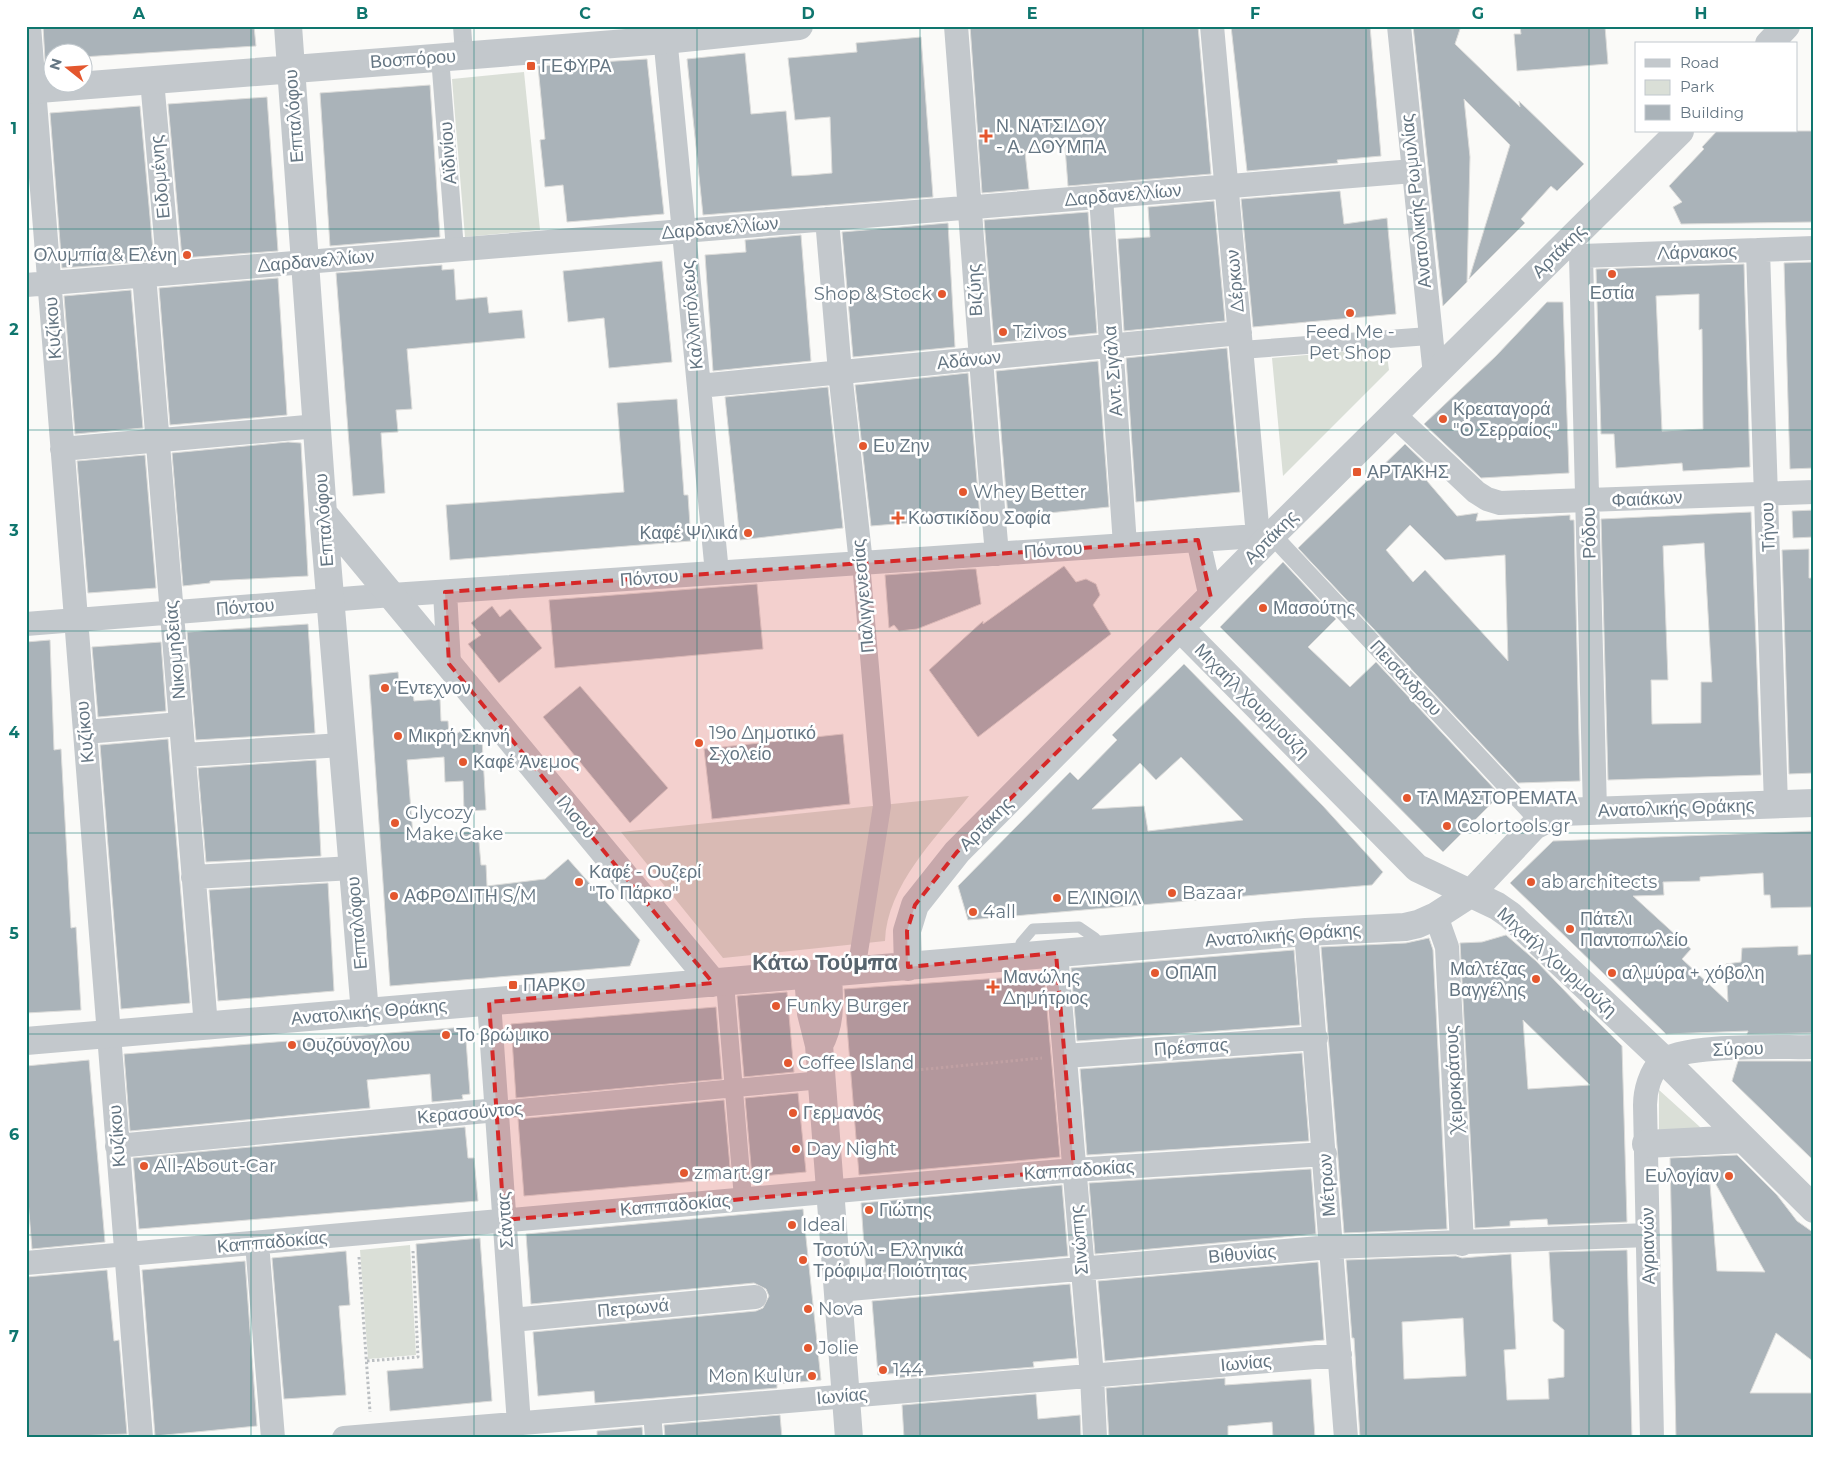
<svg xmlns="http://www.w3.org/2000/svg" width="1840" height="1464" font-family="Montserrat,sans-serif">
  <rect width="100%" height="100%" fill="#fafaf8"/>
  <path fill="#dadfd7" d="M524,72l16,158 -75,7 -13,-158z
    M1386,348l3,22 -106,106 -11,-118z
    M969,796c-33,42 -82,89 -84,145l-162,17 -102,-126z
    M1659,1090l41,37 -1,5 -40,5z
    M410,1245l6,110 -48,4 -8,-109z"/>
  <path fill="#aab3b9" stroke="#dcdcda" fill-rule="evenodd" d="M43,26h211l2,20 -174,11v-5h-30v7l-7,1z
    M970,26h228l13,148 -143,12 -3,-39 -40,5 4,37 -47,4z
    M1231,26h139l11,130 -44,4 1,3 -91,8z
    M1413,26h48l-6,18 65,63 -1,-6 65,63 -27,27 -6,-5 -30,33 4,4 -56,56 41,-134 -46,-46 6,58 -3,125 -24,24z
    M1520,26h85l3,38 -91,7 -3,-37h7z
    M921,37l12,160 -230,18 -16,-156 58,-6 6,61 35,-3 6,65 18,-1 22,-2 -2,-56 -35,3 -7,-62 69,-6 -1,-9z
    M647,59l17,155 -97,8 -4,-37 -18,2 -5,-47 5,-1 -7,-73z
    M430,85l10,152 -110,9 -10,-153z
    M267,97l11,154 -96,7 -14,-154z
    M140,106l14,155 -92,7 -12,-155z
    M1717,131h97v91l-133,2 -8,-17 9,-5 -13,-16 35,-37 -2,-2z
    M1340,191l4,33 43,-6 9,96 -143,13 -12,-128z
    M1214,201l11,120 -101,10 -6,-92 32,-2 -2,-30z
    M1088,212l9,121 -103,10 -10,-123z
    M948,223l7,124 -102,10 -11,-125z
    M801,235l10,126 -98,10 -8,-116 41,-3 -1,-12z
    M662,261l10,101 -63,6 -5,-50 -36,4 -5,-51z
    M1814,262v206l-24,1 -6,-206z
    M1744,264l6,203 -67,4 -1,-8 -66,5 -2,-34h-13l-5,-165zM1699,294v36l3,-1 1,100 -41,2 -6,-135z
    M442,265v5l12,-1 2,31 31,-3 2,16 33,-3 3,28 -118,11 5,60 -16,1 2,22 -17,1 4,60 -32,3 -17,-223z
    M278,278l9,137 -117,10 -11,-137z
    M131,290l12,138 -68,6 -11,-138z
    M1547,302h16l6,171 -88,5 -57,-54 72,-68z
    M1227,348l13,144 -104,10 -10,-144z
    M1098,361l11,146 -101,10 -12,-146z
    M968,373l12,144 -109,9 -16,-141z
    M828,387l15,141 -103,12 -15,-143z
    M677,399l7,96h4l3,46 -241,19 -4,-55 178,-13 -7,-89z
    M288,442l13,1 7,133 -98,5v2l-27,3 -11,-133z
    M1405,444l30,29 -8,8 30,35 21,-3 -2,8 94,-6v5h4l6,261 -62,2 -220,-235zM1410,525l35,35 60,-5 3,106 -83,-91 -12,12 -27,-32z
    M145,455l11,133 -68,5 -11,-132z
    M1814,510v27l-21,1 -1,-27z
    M1751,512l10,263 -153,5 -7,-261zM1704,543l8,139h-11v41l-49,1 -1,-44h17l-5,-134z
    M1809,549v29h5v195l-25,1 -7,-224z
    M1283,562l53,57 -28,28 42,40 26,-25 124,133 -57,57 -223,-225z
    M1064,566l12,16 10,-3 10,5 4,11 -7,10 18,29 -133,103 -49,-67 54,-49v3z
    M969,569h7l5,35 -64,25 -18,2 -5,-6 -5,3 -4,-53z
    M757,584l6,65 -208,19 -6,-68z
    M492,606l8,11 10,-8 32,39 -43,35 -31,-39 13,-9 -10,-12z
    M308,624l7,109 -119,7 -9,-108z
    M50,640l4,110 7,-1 10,179 5,-1 5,83 -55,3v-371z
    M161,642l5,69 -68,6 -6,-70z
    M1184,664l139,142 60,66 -11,13 -404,35 -10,-34 112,-114 8,8 39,-40 -5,-5zM1181,757l62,63 -95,11 -4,-25 -52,3 48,-46 16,17z
    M398,672l2,22 13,-1 1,8 26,-2 1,22h7l1,17 19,-11 14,12 4,71 -22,1 -1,-30 -18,1 -1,-25 -37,3 6,76 65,-5 3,34h5l1,21 58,-7 23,-20 72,81 -10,26 -240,20 -21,-311z
    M580,686l88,102 -38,35 -87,-106z
    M843,734l7,70 -138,15 -8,-70z
    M168,739l22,264 -69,6 -21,-264z
    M316,760l5,96 -115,6 -8,-94z
    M1814,831v76l-43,1 -1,-13h-6l-1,-22 -63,4v4l-37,1 1,13 -31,1 58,53 -9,10 46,43 -2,-38 15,-2 1,-14 56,-2v9l16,-1v79l-67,1 1,-3 -82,3 -156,-151 43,-42z
    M328,883l6,108 -116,10 -9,-111z
    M1506,935l30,26 48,50 1,-2 37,37 5,176 -79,3 -1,-6 -37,2v5l-35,2 -15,-285 22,-1zM1523,1020l67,65 -62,4z
    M1429,938l4,12 14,279 -103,4 -23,-286 85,-4z
    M1294,950l6,75 -223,16 -6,-73z
    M1044,975l16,182 -201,18 -15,-186z
    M787,992l7,80 -50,5 -7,-81z
    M716,1007l6,72 -206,19 -5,-74z
    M465,1027l5,67 -8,1 1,4 -31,3 -2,-28 -63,6 3,28 -240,23 -6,-77z
    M1302,1053l7,88 -222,14 -7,-86z
    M89,1060l16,182 -73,7 -6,-73v-110z
    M1738,1061h76v100l-82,-80z
    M798,1093l8,79 -54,5 -7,-79z
    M724,1100l7,78 -207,18 -6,-77z
    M465,1127l3,31h6l4,43 -339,28 -6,-71z
    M1737,1155l40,40 20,26 17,12v129l-38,-29 -26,60h64v45h-138l-6,-280zM1709,1172l56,100 -48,-1z
    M1311,1169l5,65 -221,20 -6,-71z
    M1062,1185l6,71 -202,18 -5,-71z
    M803,1209l18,171 -44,4v4l-182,15 -1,-12 -56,5 -5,-64 223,-21 7,-3 6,-12 -3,-7 -12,-6 -223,21 -5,-70z
    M480,1238l12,163 -102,10 -3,-40 36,-3 -7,-124z
    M1627,1250l5,188h-272l-6,-100h-2l-6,-78 110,-4 6,2 49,-4 5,95 -12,1 3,50 42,-1 -1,-20 16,-2v-47l-11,-9 -4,-69zM1463,1318l3,58 -62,3 -2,-57z
    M346,1251l4,54 -11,1 7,89 -62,4 -12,-141z
    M245,1261l12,165 -102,10 -13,-166z
    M1318,1262l6,78 -219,21 -7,-80z
    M107,1270l7,71 5,-1 8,94 -101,4v-161z
    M1070,1284l7,74 -44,4 1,5 -135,11v-5l-21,2 -6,-74z
    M1225,1378v7l86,-6 4,59h-42l-1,-16 -44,4v12h-119l-3,-50z
    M1036,1394l2,25 42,-4 1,23h-177l-2,-33z
    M780,1415l2,23h-117l-1,-13z
    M642,1427l1,11h-46v-7z"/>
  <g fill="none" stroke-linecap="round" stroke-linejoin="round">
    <path stroke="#bbbfc2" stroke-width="3" stroke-dasharray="2.5 2.5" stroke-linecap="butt" d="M906,1071l136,-13
      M359,1257l11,155
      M367,1361l51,-4 -5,-106"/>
    <path stroke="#c3c8cc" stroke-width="11" d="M1021,943l12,-14 46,-2 16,11"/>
    <path stroke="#c3c8cc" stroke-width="18" d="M462,26l2,29
      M440,57l15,193
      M1241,350l188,-14
      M1272,535l268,287
      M856,971l26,-165 -21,-243
      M725,983l18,215
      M497,1110l325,-30
      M652,1412l2,26"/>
    <path stroke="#c3c8cc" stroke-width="24" d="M29,26l112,1412
      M664,26l53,547
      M956,26c14,176 25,352 41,528
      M1212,26l46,510
      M1399,26l36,349
      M152,80l17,193
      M1101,197l24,348
      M827,219l13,153 21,191
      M1758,250l18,555
      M1581,256l14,555
      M1581,256l233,-8
      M144,275l62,751
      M26,285l1387,-114
      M699,386l541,-53
      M1394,415l82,77 11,7 13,4 314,-11
      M62,449l255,-23
      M1198,540l13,58
      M445,592l4,72
      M26,624l366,-29 880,-60
      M85,732l96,-8
      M184,755l158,-10
      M193,877l160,-9
      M1436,916l11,31 15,297
      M1306,932l40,506
      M1056,953l36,423 3,62
      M489,1002l31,436
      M1065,1056l251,-18
      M117,1146l380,-36
      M257,1243l16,195
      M26,1263l1048,-93 251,-16
      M838,1290l493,-43 317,-12
      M512,1320l243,-23
      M344,1438l996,-83
      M1652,1438l-7,-333c0,-14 5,-33 16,-43 21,-19 122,-14 153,-15"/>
    <path stroke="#c3c8cc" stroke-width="28" d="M288,26l35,487 42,500
      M1769,44l17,-18
      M26,90l639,-50 134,-14
      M323,513l390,470
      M1181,629l236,239 80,38 13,9 154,145 150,149
      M908,967l-1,-36 8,-26 42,-53 315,-317 408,-404
      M808,976l3,37 8,32 30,393
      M26,1041l1280,-109 99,-5 13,-3 18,-8 34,-22 64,-68 27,-14 253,-9
      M819,1045c13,-23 10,-45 9,-71
      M1646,1144l97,-5"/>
  </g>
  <path fill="#d62828" fill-opacity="0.2" stroke="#d62828" stroke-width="4" stroke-dasharray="10 6" stroke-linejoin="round" d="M1198,540l13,58 -254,254 -42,53 -8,26 1,36 148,-14 18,217 -570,50 -15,-218 224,-19 -264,-319 -4,-72z"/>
  <path fill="none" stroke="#0f766e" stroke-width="1" stroke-opacity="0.55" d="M251,26v1412M474,26v1412M697,26v1412M920,26v1412M1143,26v1412M1366,26v1412M1589,26v1412M26,229h1788M26,430h1788M26,631h1788M26,833h1788M26,1034h1788M26,1235h1788"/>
  <g fill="#e4572e" stroke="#fff" stroke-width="2">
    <rect x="526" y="61" width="10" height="10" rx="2.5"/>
    <path d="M983.5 128.5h5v5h5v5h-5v5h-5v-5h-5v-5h5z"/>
    <circle cx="187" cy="255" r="5"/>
    <circle cx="1612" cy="274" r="5"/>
    <circle cx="942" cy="294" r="5"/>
    <circle cx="1350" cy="313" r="5"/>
    <circle cx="1003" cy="332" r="5"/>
    <circle cx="1443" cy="419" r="5"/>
    <circle cx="863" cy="446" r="5"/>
    <rect x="1352" y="467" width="10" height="10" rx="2.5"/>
    <circle cx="963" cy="492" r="5"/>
    <path d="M895.5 510.5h5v5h5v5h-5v5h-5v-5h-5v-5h5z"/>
    <circle cx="748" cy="533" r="5"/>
    <circle cx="1263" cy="608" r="5"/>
    <circle cx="385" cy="688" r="5"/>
    <circle cx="398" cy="736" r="5"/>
    <circle cx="699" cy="743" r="5"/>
    <circle cx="463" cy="762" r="5"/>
    <circle cx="1407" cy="798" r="5"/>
    <circle cx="395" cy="823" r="5"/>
    <circle cx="1447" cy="826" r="5"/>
    <circle cx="579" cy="882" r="5"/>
    <circle cx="1531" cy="882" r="5"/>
    <circle cx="1172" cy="893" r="5"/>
    <circle cx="394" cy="896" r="5"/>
    <circle cx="1057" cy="898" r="5"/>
    <circle cx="973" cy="912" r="5"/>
    <circle cx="1570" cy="929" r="5"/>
    <circle cx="1155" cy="973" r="5"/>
    <circle cx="1612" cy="973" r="5"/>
    <circle cx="1536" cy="979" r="5"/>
    <rect x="508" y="980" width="10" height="10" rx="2.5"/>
    <path d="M990.5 979.5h5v5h5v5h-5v5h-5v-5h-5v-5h5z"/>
    <circle cx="776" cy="1006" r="5"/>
    <circle cx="446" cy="1035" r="5"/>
    <circle cx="292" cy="1045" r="5"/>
    <circle cx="788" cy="1063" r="5"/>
    <circle cx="793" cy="1113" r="5"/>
    <circle cx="796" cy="1149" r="5"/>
    <circle cx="144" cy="1166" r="5"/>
    <circle cx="684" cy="1173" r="5"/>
    <circle cx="1729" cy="1176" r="5"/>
    <circle cx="869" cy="1210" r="5"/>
    <circle cx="792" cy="1225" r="5"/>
    <circle cx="803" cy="1260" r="5"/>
    <circle cx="808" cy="1309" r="5"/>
    <circle cx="808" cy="1348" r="5"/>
    <circle cx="883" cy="1370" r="5"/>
    <circle cx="812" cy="1376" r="5"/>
  </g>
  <g text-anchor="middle" stroke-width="5" stroke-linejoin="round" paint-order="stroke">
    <g font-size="18" fill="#657683" stroke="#fff">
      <text transform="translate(413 59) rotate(-4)" y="6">Βοσπόρου</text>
      <text transform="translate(294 116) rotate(-94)" y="6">Επταλόφου</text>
      <text transform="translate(448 153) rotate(-94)" y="6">Αϊδινίου</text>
      <text transform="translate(160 177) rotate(-95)" y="6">Ειδομένης</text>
      <text transform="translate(1123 195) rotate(-5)" y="6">Δαρδανελλίων</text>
      <text transform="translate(1416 201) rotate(-96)" y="6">Ανατολικής Ρωμυλίας</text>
      <text transform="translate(720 228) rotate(-5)" y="6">Δαρδανελλίων</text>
      <text transform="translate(1559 251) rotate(-45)" y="6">Αρτάκης</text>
      <text transform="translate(1697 252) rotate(-2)" y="6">Λάρνακος</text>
      <text transform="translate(316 261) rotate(-5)" y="6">Δαρδανελλίων</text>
      <text transform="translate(1235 281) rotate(-95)" y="6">Δέρκων</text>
      <text transform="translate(975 290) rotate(-93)" y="6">Βιζύης</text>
      <text transform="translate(692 315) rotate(-95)" y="6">Καλλιπόλεως</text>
      <text transform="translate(53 328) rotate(-94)" y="6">Κυζίκου</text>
      <text transform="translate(969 360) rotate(-6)" y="6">Αδάνων</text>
      <text transform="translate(1113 371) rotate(-94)" y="6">Αντ. Σιγάλα</text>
      <text transform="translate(1647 499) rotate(-3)" y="6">Φαιάκων</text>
      <text transform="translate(324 520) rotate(-94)" y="6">Επταλόφου</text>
      <text transform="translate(1768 527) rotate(-92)" y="6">Τήνου</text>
      <text transform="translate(1589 533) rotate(-91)" y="6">Ρόδου</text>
      <text transform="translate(1271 537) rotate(-45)" y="6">Αρτάκης</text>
      <text transform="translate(1053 550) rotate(-4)" y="6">Πόντου</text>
      <text transform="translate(649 578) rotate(-4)" y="6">Πόντου</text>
      <text transform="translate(863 596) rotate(-95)" y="6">Παλιγγενεσίας</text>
      <text transform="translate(245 607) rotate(-4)" y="6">Πόντου</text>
      <text transform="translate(175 650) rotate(-95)" y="6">Νικομηδείας</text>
      <text transform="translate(1406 678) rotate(47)" y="6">Πεισάνδρου</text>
      <text transform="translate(1252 701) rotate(45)" y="6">Μιχαήλ Χουρμούζη</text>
      <text transform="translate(85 732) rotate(-95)" y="6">Κυζίκου</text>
      <text transform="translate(1676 808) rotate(-2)" y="6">Ανατολικής Θράκης</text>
      <text transform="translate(576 817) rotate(50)" y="6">Ιλισού</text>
      <text transform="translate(986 824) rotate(-45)" y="6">Αρτάκης</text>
      <text transform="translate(357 923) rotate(-95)" y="6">Επταλόφου</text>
      <text transform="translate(1283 935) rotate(-4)" y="6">Ανατολικής Θράκης</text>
      <text transform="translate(1557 962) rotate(42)" y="6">Μιχαήλ Χουρμούζη</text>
      <text transform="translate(369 1012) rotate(-5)" y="6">Ανατολικής Θράκης</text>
      <text transform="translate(1191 1047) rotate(-4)" y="6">Πρέσπας</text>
      <text transform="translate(1738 1049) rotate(-2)" y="6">Σύρου</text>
      <text transform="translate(1454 1079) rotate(-93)" y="6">Χειροκράτους</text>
      <text transform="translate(470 1113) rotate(-5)" y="6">Κερασούντος</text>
      <text transform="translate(117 1136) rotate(-94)" y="6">Κυζίκου</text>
      <text transform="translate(1079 1170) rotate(-4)" y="6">Καππαδοκίας</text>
      <text transform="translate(1327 1185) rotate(-94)" y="6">Μέτρων</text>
      <text transform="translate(675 1205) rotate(-5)" y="6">Καππαδοκίας</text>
      <text transform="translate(505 1220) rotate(-94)" y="6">Σάντας</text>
      <text transform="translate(1079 1240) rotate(-95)" y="6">Σινώπης</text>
      <text transform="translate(272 1242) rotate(-5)" y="6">Καππαδοκίας</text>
      <text transform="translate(1648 1246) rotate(-91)" y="6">Αγριανών</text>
      <text transform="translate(1242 1254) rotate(-5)" y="6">Βιθυνίας</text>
      <text transform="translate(633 1308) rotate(-5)" y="6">Πετρωνά</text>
      <text transform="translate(1246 1363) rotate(-5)" y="6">Ιωνίας</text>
      <text transform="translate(842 1396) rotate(-5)" y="6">Ιωνίας</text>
    </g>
    <g font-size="18" fill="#657683" stroke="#fff" text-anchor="start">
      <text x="541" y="72">ΓΕΦΥΡΑ</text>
      <text x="996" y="132">Ν. ΝΑΤΣΙΔΟΥ<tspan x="996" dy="21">- Α. ΔΟΥΜΠΑ</tspan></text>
      <text x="177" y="261" text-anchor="end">Ολυμπία &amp; Ελένη</text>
      <text x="1612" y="299" text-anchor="middle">Εστία</text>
      <text x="932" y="300" text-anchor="end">Shop &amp; Stock</text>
      <text x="1013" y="338">Tzivos</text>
      <text x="1350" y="338" text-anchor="middle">Feed Me -<tspan x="1350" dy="21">Pet Shop</tspan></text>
      <text x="1453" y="415">Κρεαταγορά<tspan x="1453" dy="21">"Ο Σερραίος"</tspan></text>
      <text x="873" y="452">Ευ Ζην</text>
      <text x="1367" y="478">ΑΡΤΑΚΗΣ</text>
      <text x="973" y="498">Whey Better</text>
      <text x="908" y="524">Κωστικίδου Σοφία</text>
      <text x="738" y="539" text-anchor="end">Καφέ Ψιλικά</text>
      <text x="1273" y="614">Μασούτης</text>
      <text x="395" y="694">Έντεχνον</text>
      <text x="709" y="739">19ο Δημοτικό<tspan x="709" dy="21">Σχολείο</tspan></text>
      <text x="408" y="742">Μικρή Σκηνή</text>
      <text x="473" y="768">Καφέ Άνεμος</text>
      <text x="1417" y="804">ΤΑ ΜΑΣΤΟΡΕΜΑΤΑ</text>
      <text x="405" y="819">Glycozy<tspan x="405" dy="21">Make Cake</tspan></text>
      <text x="1457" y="832">Colortools.gr</text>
      <text x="589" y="878">Καφέ - Ουζερί<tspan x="589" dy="21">"Το Πάρκο"</tspan></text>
      <text x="1541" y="888">ab architects</text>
      <text x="1182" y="899">Bazaar</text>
      <text x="404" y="902">ΑΦΡΟΔΙΤΗ S/M</text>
      <text x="1067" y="904">ΕΛΙΝΟΙΛ</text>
      <text x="983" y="918">4all</text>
      <text x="1580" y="925">Πάτελι<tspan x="1580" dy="21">Παντοπωλείο</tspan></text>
      <text x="1526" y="975" text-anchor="end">Μαλτέζας<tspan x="1526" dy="21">Βαγγέλης</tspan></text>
      <text x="1165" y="979">ΟΠΑΠ</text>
      <text x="1622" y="979">αλμύρα + χόβολη</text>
      <text x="1003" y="983">Μανώλης<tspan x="1003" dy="21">Δημήτριος</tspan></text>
      <text x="523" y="991">ΠΑΡΚΟ</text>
      <text x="786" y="1012">Funky Burger</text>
      <text x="456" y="1041">Το βρώμικο</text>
      <text x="302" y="1051">Ουζούνογλου</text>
      <text x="798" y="1069">Coffee Island</text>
      <text x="803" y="1119">Γερμανός</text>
      <text x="806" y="1155">Day Night</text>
      <text x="154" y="1172">All-About-Car</text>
      <text x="694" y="1179">zmart.gr</text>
      <text x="1719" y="1182" text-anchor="end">Ευλογίαν</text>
      <text x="879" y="1216">Γιώτης</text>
      <text x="802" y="1231">Ideal</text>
      <text x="813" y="1256">Τσοτύλι - Ελληνικά<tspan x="813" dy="21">Τρόφιμα Ποιότητας</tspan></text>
      <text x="818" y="1315">Nova</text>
      <text x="818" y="1354">Jolie</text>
      <text x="893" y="1376">144</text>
      <text x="802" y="1382" text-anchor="end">Mon Kulur</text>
    </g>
    <g font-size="22" font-weight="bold" fill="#57646e" stroke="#fff">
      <text x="825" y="970">Κάτω Τούμπα</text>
    </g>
  </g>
  <rect width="1840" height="1464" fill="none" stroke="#ffffff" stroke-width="55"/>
  <rect x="1635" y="42" width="162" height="90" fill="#ffffff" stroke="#c1c8cd"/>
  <rect x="1645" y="59" width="25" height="8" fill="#c3c8cc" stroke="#c1c8cd"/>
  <text x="1680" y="68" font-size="15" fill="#657683">Road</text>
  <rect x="1645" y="80" width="25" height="15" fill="#dadfd7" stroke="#c1c8cd"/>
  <text x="1680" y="92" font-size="15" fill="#657683">Park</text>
  <rect x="1645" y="105" width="25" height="15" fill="#aab3b9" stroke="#c1c8cd"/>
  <text x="1680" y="118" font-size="15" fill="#657683">Building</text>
  <g transform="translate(68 68) rotate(287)"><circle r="24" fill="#ffffff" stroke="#c1c8cd"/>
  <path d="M0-4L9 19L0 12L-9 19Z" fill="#e4572e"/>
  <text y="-8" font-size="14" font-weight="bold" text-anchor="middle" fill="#657683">N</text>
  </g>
  <rect x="28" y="28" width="1784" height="1408" fill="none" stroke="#0f766e" stroke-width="2"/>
  <g font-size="16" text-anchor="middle" font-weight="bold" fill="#0f766e">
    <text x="139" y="19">A</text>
    <text x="362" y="19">B</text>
    <text x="585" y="19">C</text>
    <text x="808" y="19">D</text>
    <text x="1032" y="19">E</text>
    <text x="1255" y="19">F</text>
    <text x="1478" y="19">G</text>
    <text x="1701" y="19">H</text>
    <text x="14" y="134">1</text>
    <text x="14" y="335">2</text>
    <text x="14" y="536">3</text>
    <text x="14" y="738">4</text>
    <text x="14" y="939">5</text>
    <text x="14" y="1140">6</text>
    <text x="14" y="1342">7</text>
  </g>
</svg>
